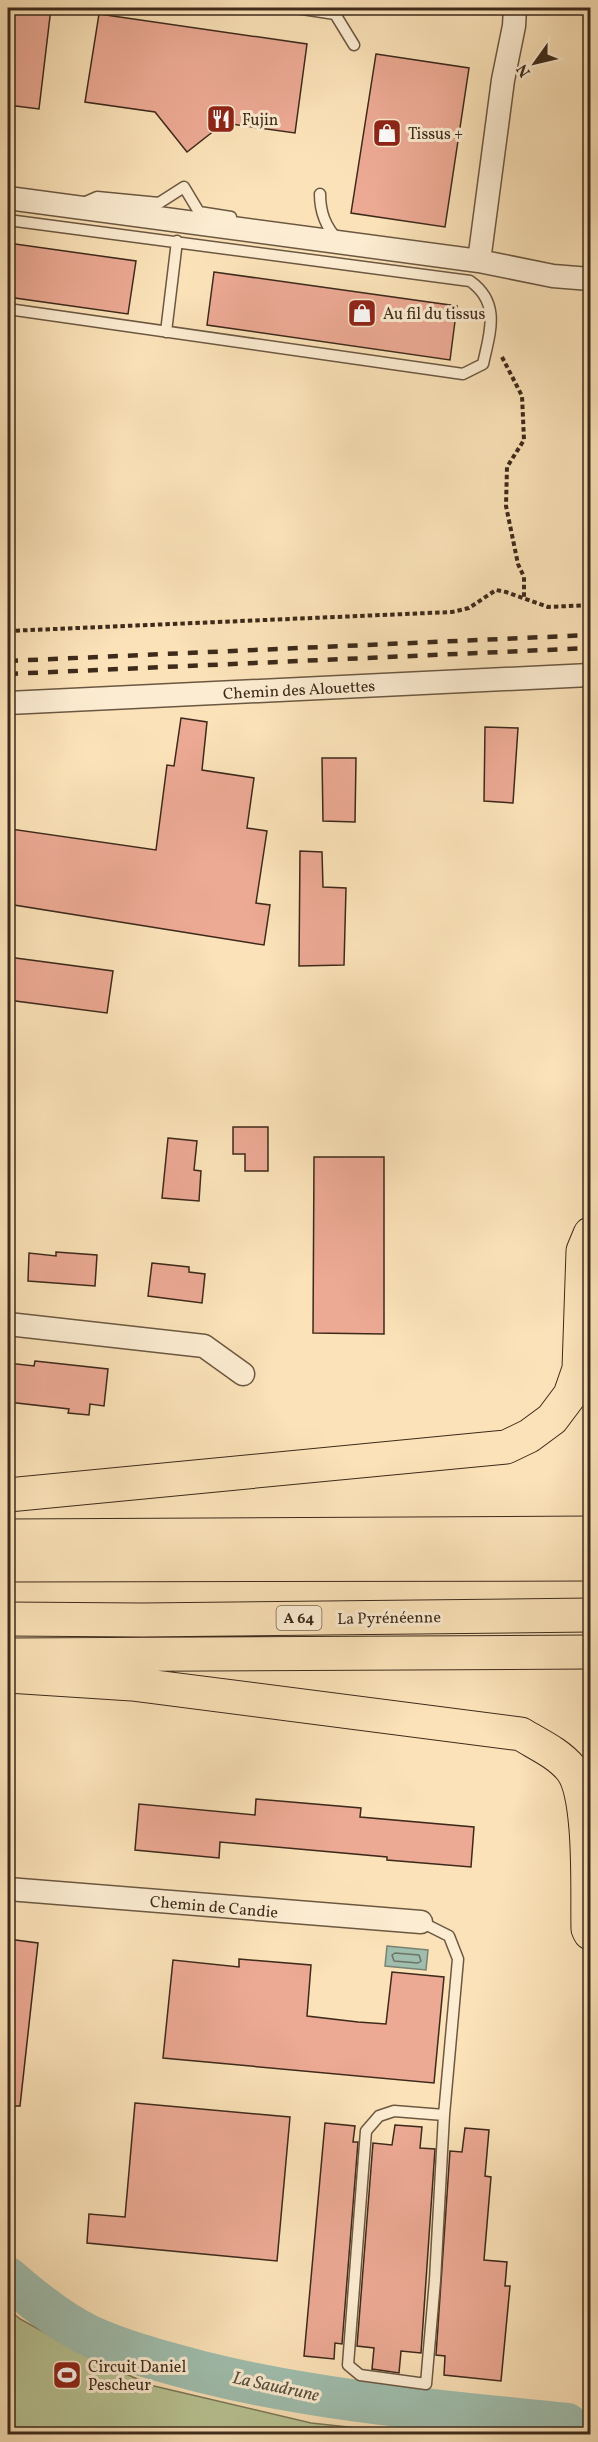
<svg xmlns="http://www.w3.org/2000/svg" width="598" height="2442" font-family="Vollkorn,serif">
  <rect width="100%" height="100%" fill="#fbe2b8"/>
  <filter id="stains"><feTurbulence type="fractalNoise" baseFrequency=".00333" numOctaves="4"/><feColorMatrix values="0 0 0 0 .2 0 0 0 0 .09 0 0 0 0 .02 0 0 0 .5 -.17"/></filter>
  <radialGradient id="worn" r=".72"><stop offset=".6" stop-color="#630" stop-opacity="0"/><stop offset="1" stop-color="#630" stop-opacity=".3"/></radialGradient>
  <path fill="#b8c494" stroke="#7a7758" stroke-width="1.5" d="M8,2309l12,10 80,44 54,23 157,37 102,11h-405z"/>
  <path fill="#9fbeae" stroke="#788373" stroke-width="1.5" d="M387,1946l41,4 -2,20 -41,-4z"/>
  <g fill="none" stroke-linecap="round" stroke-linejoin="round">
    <path stroke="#6e7464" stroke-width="1.5" d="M395,1953l24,2 2,6 -3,2 -24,-2 -2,-6z"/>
    <path stroke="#9fbeae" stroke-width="42" d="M8,2278c24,21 52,44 82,58 35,16 75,26 112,36 120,30 243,39 365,52"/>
  </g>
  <path fill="#eca994" stroke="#3d2a1b" stroke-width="1.5" d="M8,8h43l-12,101 -31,-4z
    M99,14l208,30 -12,89 -71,-10 -37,29 -32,-40 -70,-10z
    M376,54l93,14 -24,159 -94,-14z
    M8,243l128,18 -8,53 -120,-17z
    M214,272l243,34 -7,54 -243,-35z
    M181,718l26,4 -5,48 52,8 -7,50 20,3 -11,72 14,2 -6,40 -256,-41v-61l3,-14 145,21 11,-85 7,1z
    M485,727l33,1 -5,75 -29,-2z
    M322,758h34l-1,64 -32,-1z
    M300,851l22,1 1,35 23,1 -2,77 -45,1z
    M8,957l105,14 -6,42 -99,-13z
    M233,1127h35v44h-23v-17h-12z
    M168,1138l29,3 -3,29 7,1 -2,30 -37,-3z
    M314,1157h70v177l-71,-1z
    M56,1252l41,3 -2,31 -67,-5 1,-28 27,3z
    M152,1263l37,4v5l16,2 -3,29 -54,-7z
    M35,1361l73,8 -4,37 -14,-2 -1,11 -21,-2 1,-4 -61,-7v-39l26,3z
    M256,1799l105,9 -1,9 114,10 -3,40 -84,-7v-3l-167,-15 -1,16 -84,-8 4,-46 116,11z
    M8,1939l30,4 -18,163h-12z
    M239,1959l72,6 -4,51 51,6 28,2 6,-52 52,5 -10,106 -271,-25 10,-98 66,7z
    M135,2103l155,14 -13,144 -190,-18 2,-29 36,3z
    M325,2123l30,3 -2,16h5l-16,202 -7,-1 -1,16 -30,-3z
    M395,2125l27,2 -2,21 15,1 -14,204 -20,-2 -2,22 -27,-4 2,-21 -17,-2 16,-203 19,2z
    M465,2128l24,2 -4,46 6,1 -7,83 23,2 -2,24h5l-9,95 -57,-6 1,-19 -9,-1 14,-204 12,1z"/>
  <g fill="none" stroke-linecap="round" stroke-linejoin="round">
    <g stroke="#6c5842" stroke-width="13">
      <path id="service" d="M296,8l39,6 19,31
        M320,194c0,18 5,32 18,46
        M81,204l16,-7 62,6 25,-16 15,25 32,5
        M8,220l462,61c31,22 20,51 13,83l-20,10 -455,-65
        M166,332l11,-91
        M421,1922l28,14 9,23 -14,156 -9,165 -9,104 -66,-9 -12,-10 18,-234 13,-15 15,-5 50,4"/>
    </g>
    <g stroke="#6c5842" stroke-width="25">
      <path id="minor" d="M8,198l471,63 74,15 37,3
        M479,261l24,-181 11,-54 1,-18
        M8,703l582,-28
        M8,1324l196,22 39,28
        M8,1889l413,33"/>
    </g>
    <g stroke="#3d2a1b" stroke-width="35">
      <path id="motorway" d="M8,1495l498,-48 23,-11 23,-17 18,-24 9,-26 4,-118 7,-17
        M8,1536l582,-3
        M8,1565l582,-1
        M8,1619l134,1 448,-5
        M8,1655l582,-3
        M8,1676l124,8 389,50c16,10 37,19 50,35 21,27 16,123 17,160l2,4"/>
    </g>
    <path stroke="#3d2a1b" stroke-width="4" stroke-dasharray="4.5 3" stroke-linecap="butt" d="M502,357l20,39 2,44 -17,27 -1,39 12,58 6,13v21
      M8,631l444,-19 17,-4 27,-18 10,2 42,15 42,-2"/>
    <use href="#service" stroke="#fcecd1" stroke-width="10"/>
    <use href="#minor" stroke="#fcecd1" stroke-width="22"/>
    <use href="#motorway" stroke="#fbe2b8" stroke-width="33"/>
    <path stroke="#3d2a1b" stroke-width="4.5" stroke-dasharray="10 10" stroke-linecap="butt" d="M8,661l582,-26
      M8,674l582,-26"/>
  </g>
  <defs>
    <g id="restaurant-square" transform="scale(1.5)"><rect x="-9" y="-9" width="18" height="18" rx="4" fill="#8f2418" stroke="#fcecd1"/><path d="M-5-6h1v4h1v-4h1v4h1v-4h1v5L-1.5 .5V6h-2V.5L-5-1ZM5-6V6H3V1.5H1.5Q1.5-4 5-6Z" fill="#fff"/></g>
    <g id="shop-square" transform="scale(1.5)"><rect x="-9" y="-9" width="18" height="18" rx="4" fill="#8f2418" stroke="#fcecd1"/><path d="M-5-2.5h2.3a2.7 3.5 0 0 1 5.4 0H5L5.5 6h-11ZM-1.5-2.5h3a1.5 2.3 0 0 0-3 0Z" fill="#fff"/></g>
    <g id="stadium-square" transform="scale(1.5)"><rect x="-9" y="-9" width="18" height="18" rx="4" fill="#8f2418" stroke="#fcecd1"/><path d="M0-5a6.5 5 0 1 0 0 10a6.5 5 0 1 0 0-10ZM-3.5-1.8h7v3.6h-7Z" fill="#fff"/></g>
  </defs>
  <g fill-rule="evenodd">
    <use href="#restaurant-square" x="221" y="119"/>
    <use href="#shop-square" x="387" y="133"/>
    <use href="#shop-square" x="362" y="313"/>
    <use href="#stadium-square" x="67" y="2375"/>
  </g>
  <g text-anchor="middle" stroke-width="6" stroke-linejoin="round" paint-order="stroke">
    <rect fill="#fcecd1" stroke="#766452" stroke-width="1.5" x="276.5" y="1606" width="45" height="24" rx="4.5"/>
    <g font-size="15" font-weight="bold" fill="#3d2a1b">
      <text x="299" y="1623">A 64</text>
    </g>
    <g font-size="16" fill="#3d2a1b" stroke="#fcecd1" text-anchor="start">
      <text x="242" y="125">Fujin</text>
      <text x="408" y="139">Tissus +</text>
      <text x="383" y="319">Au fil du tissus</text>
      <text x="88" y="2372">Circuit Daniel<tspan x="88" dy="18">Pescheur</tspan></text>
    </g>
    <g font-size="16" fill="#3d2a1b" stroke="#fcecd1">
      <text transform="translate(299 689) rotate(-3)" y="6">Chemin des Alouettes</text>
      <text transform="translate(389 1617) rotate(-1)" y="6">La Pyrénéenne</text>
      <text transform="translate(214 1906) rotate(5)" y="6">Chemin de Candie</text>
    </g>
    <g font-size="18" font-style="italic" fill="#564f40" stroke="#fcecd1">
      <text transform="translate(276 2386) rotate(12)" y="6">La Saudrune</text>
    </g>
  </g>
  <rect width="598" height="2442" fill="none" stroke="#fbe2b8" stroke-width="30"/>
  <rect x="9" y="9" width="580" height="2424" fill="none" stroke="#3d2a1b" stroke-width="3"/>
  <rect x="15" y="15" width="568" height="2412" fill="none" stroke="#3d2a1b" stroke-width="1.5"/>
  <g transform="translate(535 63) rotate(236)" stroke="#fcecd1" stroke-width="4.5" paint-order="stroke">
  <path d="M0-4.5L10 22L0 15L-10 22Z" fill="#3d2a1b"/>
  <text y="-9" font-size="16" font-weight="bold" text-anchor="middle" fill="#3d2a1b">N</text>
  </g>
  <rect width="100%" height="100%" filter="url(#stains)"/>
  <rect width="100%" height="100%" fill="url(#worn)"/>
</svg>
